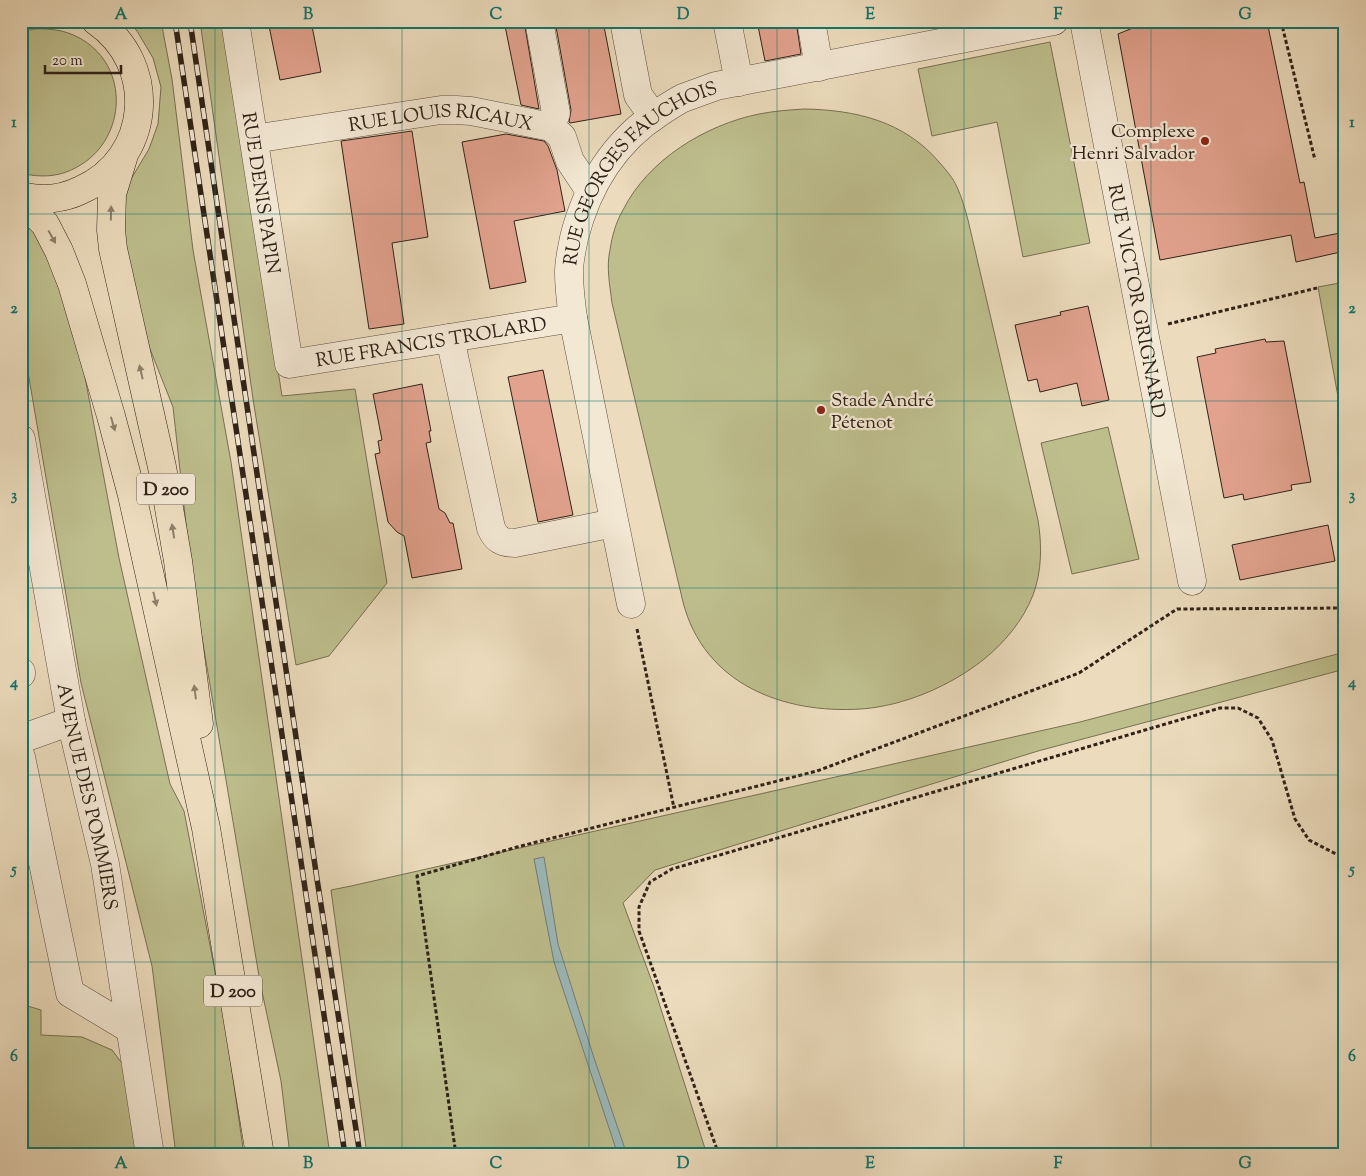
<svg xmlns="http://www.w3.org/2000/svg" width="1366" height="1176" font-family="'Sorts Mill Goudy',serif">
  <rect width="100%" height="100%" fill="#ecdcbd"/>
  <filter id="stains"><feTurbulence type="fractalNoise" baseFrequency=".004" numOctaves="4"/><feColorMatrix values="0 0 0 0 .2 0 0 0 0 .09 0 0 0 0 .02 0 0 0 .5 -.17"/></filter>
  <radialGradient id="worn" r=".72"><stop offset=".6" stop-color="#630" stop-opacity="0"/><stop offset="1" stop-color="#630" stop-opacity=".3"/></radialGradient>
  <path fill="#bebe8d" stroke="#777052" d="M128,21h33l11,58 21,171 38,212 99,693h-40l-9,-74 -21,-99 -68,-404 -19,-171 -23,-58 -26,-83 -2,-72 27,-45 9,-25 3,-37 -8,-29 -16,-27z
    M200,21h24l58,375 73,-7 32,194 -58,73 -33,9 -43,-266z
    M34,29c19,-1 36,2 52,13 45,31 38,100 -9,125 -17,10 -37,11 -56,6v-141z
    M1050,42l40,201 -67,14 -26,-135 -65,14 -14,-67z
    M804,109c52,1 100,12 135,53 7,8 14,16 18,25 5,11 8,22 11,33l70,300c4,25 4,51 -5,75 -10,26 -29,48 -50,65 -33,26 -79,46 -122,49 -78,5 -157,-25 -178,-107l-71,-299c-2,-17 -6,-36 -2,-53 2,-14 6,-28 13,-40 25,-50 82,-85 136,-96 15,-3 30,-4 45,-5z
    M21,220l12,11 21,36 27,89 38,202 51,226 14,27 41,212 19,132h-68l-24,-189 -71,-283 -60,-352z
    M1345,282v153l-27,-148z
    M1108,427l31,132 -67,15 -31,-131z
    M1345,652v17l-307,82 -383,119 -32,33 31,84 53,168h-340l-36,-265 20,-4 729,-164z
    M21,1004l20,6v25l41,2 30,13 12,16 13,89h-116z"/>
  <path fill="#9cb9ba" stroke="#717d79" d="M544,857l14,87 36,114 33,97h-9l-64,-193 -20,-103z"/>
  <path fill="#e2a28e" stroke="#302218" d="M268,21h43l10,51 -41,8z
    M504,21h20l15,88 -18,-4z
    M555,21h48l18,93 -51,9 -1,-1 2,-12z
    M757,21h39l5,33 -36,7z
    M1150,21h117l33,162 4,-1 11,56 30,-6v19l-49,11 -5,-27 -131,25 -42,-226z
    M412,131l16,106 -36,6 12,81 -35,5 -28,-188z
    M506,134l38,7 4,5 9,24 8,41 -51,10 12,61 -36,7 -28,-147z
    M1088,306l21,94 -27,6 -5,-23 -37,9 -3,-13 -9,2 -13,-56 46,-10 -1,-3z
    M1265,339l1,3 18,-1 27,141 -20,3 1,5 -48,10 -1,-6 -19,4 -27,-141 19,-4 -1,-4z
    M543,370l30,145 -35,7 -30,-145z
    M422,384l9,47h-2l2,11 -5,1 13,66 6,4 5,10h3l9,46 -50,9 -8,-42 -7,-4 -9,-10 -13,-68 5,-1 -2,-12 4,-1 -9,-46z
    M1328,525l7,36 -95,19 -8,-35z"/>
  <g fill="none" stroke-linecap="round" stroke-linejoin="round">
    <g stroke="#5f5041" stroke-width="29">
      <g id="minor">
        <path id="s1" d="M235,21l54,343 284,-46"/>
        <path d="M539,21l17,92 -5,14"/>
        <path d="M624,21l14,74 15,21"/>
        <path d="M727,21l12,61"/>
        <path d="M811,21l8,46"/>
        <path id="s2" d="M1084,21l108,560"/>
        <path id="s3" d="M254,139l187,-29h15l15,1 80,16 11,10 8,24 20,30"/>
        <path d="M450,338l41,190c5,12 12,15 24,15l99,-20"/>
        <path id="s4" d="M21,439l50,282 34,143 45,291"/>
        <path id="s5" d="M631,604l-58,-286c-2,-15 -4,-31 -4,-46 0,-12 3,-23 5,-34 13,-52 41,-97 86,-126 8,-5 15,-10 23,-14 11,-4 22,-8 33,-12l338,-65"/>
        <path d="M21,672v2"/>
        <path d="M21,739l50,-18"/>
        <path d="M21,757l49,236 60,36"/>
      </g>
    </g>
    <g stroke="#302218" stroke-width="29">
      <path id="major" d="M124,155l-12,39 -1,36 2,19 49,218 16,94 21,163
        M21,196c20,5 42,3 60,-6 71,-31 78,-126 15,-169
        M21,200l24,24 14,27 13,33 39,132 21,79 74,333 54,327"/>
    </g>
    <path stroke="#302218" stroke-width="3" stroke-dasharray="4 2.5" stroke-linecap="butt" d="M1281,21l34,139
      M1168,324l149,-36
      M637,629l37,179
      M456,1155l-39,-279 100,-29 300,-76 262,-98 98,-64 168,-1
      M719,1155l-80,-224v-24l11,-25 22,-13 548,-161h18l20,10 14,22 23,79 14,21 27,14 9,-2"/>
    <use href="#minor" stroke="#f3e8d4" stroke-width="28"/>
    <use href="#major" stroke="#ecdcbd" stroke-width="28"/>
    <g stroke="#302218" stroke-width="5.5">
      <path id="rail" d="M175,21l170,1134
        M190,21l127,858 43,276"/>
    </g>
    <use href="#rail" stroke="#f3e8d4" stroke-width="4" stroke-dasharray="11" stroke-linecap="butt"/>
  </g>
  <defs><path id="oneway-solid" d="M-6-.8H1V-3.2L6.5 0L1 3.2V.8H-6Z" transform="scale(1.25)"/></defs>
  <g fill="#8e7f6a">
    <use href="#oneway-solid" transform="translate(111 213) rotate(-89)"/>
    <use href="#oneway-solid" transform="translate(52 237) rotate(61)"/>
    <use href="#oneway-solid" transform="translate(141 372) rotate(-103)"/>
    <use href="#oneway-solid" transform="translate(113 424) rotate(74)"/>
    <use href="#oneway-solid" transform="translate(173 531) rotate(-99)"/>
    <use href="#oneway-solid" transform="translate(155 599) rotate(77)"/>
    <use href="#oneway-solid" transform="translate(195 692) rotate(-97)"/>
  </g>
  <path fill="none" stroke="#0f766e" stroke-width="1" stroke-opacity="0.55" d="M215,21v1134M402,21v1134M589,21v1134M777,21v1134M964,21v1134M1151,21v1134M21,214h1324M21,401h1324M21,588h1324M21,775h1324M21,962h1324"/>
  <g fill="#8f2418" stroke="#f3e8d4" stroke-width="2">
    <circle cx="1205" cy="141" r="5"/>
    <circle cx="821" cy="410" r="5"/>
  </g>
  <g text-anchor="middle" stroke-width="4.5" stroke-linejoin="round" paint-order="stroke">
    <g fill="#f3e8d4" stroke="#6a5d50" stroke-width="1">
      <rect x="137" y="473.5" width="58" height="31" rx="4"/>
      <rect x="204" y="975.5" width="58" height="31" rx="4"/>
    </g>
    <g font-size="18" font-weight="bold" fill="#302218">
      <text x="166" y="495">D 200</text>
      <text x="233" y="997">D 200</text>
    </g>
    <g font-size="19" fill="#302218" stroke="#f3e8d4">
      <text dy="7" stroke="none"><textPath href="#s3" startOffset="189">RUE LOUIS RICAUX</textPath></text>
      <text dy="7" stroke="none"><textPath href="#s5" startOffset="468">RUE GEORGES FAUCHOIS</textPath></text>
      <text dy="7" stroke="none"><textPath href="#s1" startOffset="174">RUE DENIS PAPIN</textPath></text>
      <text dy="7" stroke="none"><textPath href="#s2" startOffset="285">RUE VICTOR GRIGNARD</textPath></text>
      <text dy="7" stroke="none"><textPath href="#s1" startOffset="491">RUE FRANCIS TROLARD</textPath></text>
      <text dy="7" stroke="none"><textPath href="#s4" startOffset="364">AVENUE DES POMMIERS</textPath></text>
    </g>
    <g font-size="19" fill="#302218" stroke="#f3e8d4" text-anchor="end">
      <text x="1195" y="137">Complexe<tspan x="1195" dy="22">Henri Salvador</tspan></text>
      <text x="831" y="406" text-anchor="start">Stade André<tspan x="831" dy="22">Pétenot</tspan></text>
    </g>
  </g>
  <rect width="1366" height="1176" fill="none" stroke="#ecdcbd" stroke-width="55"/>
  <path d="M45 65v8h76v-8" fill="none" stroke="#302218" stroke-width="2.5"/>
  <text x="52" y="65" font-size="15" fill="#302218" stroke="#f3e8d4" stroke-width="4" paint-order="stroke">20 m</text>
  <rect x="28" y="28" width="1310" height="1120" fill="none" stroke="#0f766e" stroke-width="2"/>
  <g font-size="16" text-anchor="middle" font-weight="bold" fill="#0f766e">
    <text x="121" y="19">A</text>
    <text x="308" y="19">B</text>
    <text x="496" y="19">C</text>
    <text x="683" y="19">D</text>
    <text x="870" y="19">E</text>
    <text x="1058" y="19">F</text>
    <text x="1245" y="19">G</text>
    <text x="14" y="127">1</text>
    <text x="1352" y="127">1</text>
    <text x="14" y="313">2</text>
    <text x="1352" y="313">2</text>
    <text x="14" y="500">3</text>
    <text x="1352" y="500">3</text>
    <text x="14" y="687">4</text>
    <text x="1352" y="687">4</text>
    <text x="14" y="874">5</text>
    <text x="1352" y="874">5</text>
    <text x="14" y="1061">6</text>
    <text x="1352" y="1061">6</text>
    <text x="121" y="1168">A</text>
    <text x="308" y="1168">B</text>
    <text x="496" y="1168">C</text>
    <text x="683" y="1168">D</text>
    <text x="870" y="1168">E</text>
    <text x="1058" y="1168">F</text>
    <text x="1245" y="1168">G</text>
  </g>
  <rect width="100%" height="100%" filter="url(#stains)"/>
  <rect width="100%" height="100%" fill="url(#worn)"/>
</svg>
